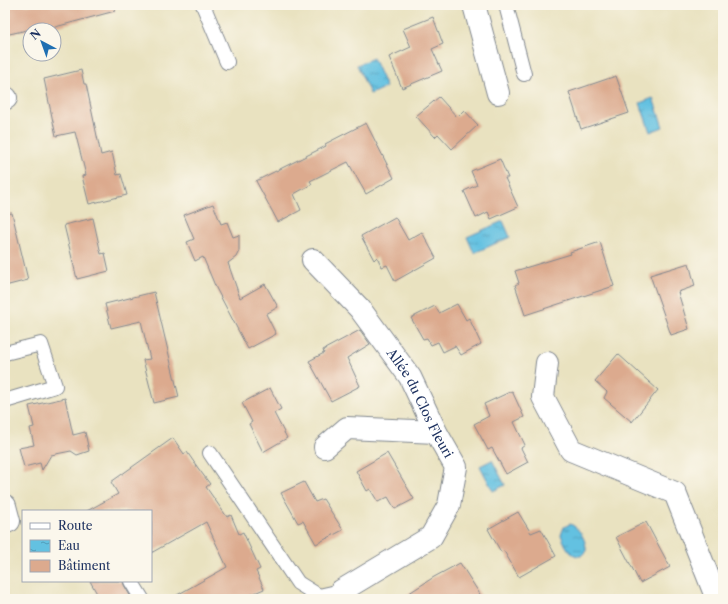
<svg xmlns="http://www.w3.org/2000/svg" width="728" height="604" font-family="'Libre Caslon Text',serif">
  <defs>
    <pattern id="water-ripples" width="26" height="14" patternUnits="userSpaceOnUse"><rect width="26" height="14" fill="#63c1e1"/><path d="M2 4q2-2 4 0t4 0M15 11q2-2 4 0t4 0" fill="none" stroke="#519dba"/></pattern>
  </defs>
  <rect width="100%" height="100%" fill="#fbf7ec"/>
  <filter id="ink" filterUnits="userSpaceOnUse"><feTurbulence type="fractalNoise" baseFrequency=".025" numOctaves="2"/><feDisplacementMap in="SourceGraphic" scale="8" xChannelSelector="R" yChannelSelector="G"/><feConvolveMatrix kernelMatrix="1 2 1 2 8 2 1 2 1" color-interpolation-filters="sRGB"/></filter>
  <filter id="wash" filterUnits="userSpaceOnUse"><feTurbulence type="fractalNoise" baseFrequency=".012" numOctaves="4" result="noise"/><feDisplacementMap in="SourceGraphic" scale="16" xChannelSelector="R" yChannelSelector="G"/><feGaussianBlur stdDeviation="0.9" result="paint"/><feColorMatrix in="noise" values="0 0 0 0 0 0 0 0 0 0 0 0 0 0 0 0 0 1.4 0 .05"/><feComposite in="paint" operator="in"/></filter>
  <g filter="url(#wash)">
    <rect width="100%" height="100%" fill="#e9e2c0"/>
    <path fill="url(#water-ripples)" stroke="#3f78a0" d="M373,58l13,29 -16,7 -13,-29z
      M653,98l10,29 -13,5 -10,-29z
      M503,221l7,16 -36,16 -7,-16z
      M492,460l13,25 -12,6 -13,-25z
      M570,524c9,3 17,17 16,27l-5,5c-12,1 -16,-12 -20,-21l3,-8z"/>
    <g id="blocks">
      <path fill="#dcaa8e" d="M5,5h109l1,6 -71,19h-14v3l-2,1 -1,-4 -22,5z
        M433,17l10,27 -11,5 10,22 -40,17 -13,-31 22,-10 -8,-18z
        M81,70l3,14h2l15,71 11,-3 5,23 4,-1 6,21 -38,9 -7,-28 4,-1 -11,-43 -19,4 -12,-57z
        M616,76l13,37 -48,16 -12,-37z
        M439,97l18,20 7,-7 14,15 -26,24 -14,-15 -3,3 -19,-21z
        M366,123l28,55 -28,16 -18,-32 -38,19 2,3 -18,10 7,16 -23,12 -22,-41 70,-35 -1,-2z
        M500,159l8,19h-3l13,29 -27,12 -3,-7 -12,6 -12,-27 13,-6 -6,-14z
        M213,204l8,20 6,-2 6,15 6,-2v16l-3,6 -8,6 12,35 25,-14 13,23 -12,7 10,20 -28,15 -32,-61 -13,-31 -8,4 -8,-19 7,-3 -10,-24z
        M12,213l16,67 -23,6v-72z
        M395,217l13,23 14,-8 14,26 -41,23 -8,-16 -5,2 -5,-10 -3,3 -13,-24z
        M93,218l8,36 4,-1 4,18 -32,8 -13,-54z
        M600,242l14,44 -89,29 -10,-30 4,-2 -4,-12 56,-17 -1,-2z
        M689,263l6,23 -17,6 11,37 -18,6 -21,-60z
        M154,292l25,105 -25,6 -11,-43 7,-1 -9,-38 -30,7 -6,-24z
        M457,304l9,16 3,-2 12,26 -20,11 -6,-9 -12,6 -5,-10 -7,3 -4,-7 -4,1 -12,-21 24,-12 4,7z
        M360,330l10,14 -23,14 13,28 -29,15 -22,-40 15,-8 -1,-3z
        M618,354l40,36 -26,32 -28,-24 3,-6 -12,-11z
        M270,388l11,21 -7,4 13,25 -24,14 -14,-28 3,-2 -10,-19z
        M512,391l12,26 -10,5 11,23 -4,3 7,14 -22,12 -14,-26 -4,2 -14,-26 15,-8 -5,-12z
        M65,398l8,37 12,-3 4,19 -12,4 -6,-4 -20,4 -9,15 -2,-7 -16,4 -5,-19 15,-3 -4,-17 4,-1 -5,-21z
        M173,438l11,16 3,-2 11,16 12,16 -4,3 21,30 4,-2 8,19 4,-2 17,37 -4,2 8,18 -23,10h-71l57,-32 -21,-45 -55,31v-42h-64l31,-17 -7,-12z
        M387,453l27,46 -19,10 -7,-12 -10,5 -8,-13 -3,2 -11,-20z
        M304,482l11,20 8,-3 20,31 -27,14 -13,-23 -5,2 -17,-30z
        M518,512l13,21 10,-4 15,27 -37,21 -15,-26 -3,1 -13,-23z
        M646,522l24,45 -30,16 -24,-46z
        M460,563l23,36h-83l34,-22z
        M90,581h33l1,4 8,14h-32z"/>
    </g>
  </g>
  <g filter="url(#ink)">
    <use href="#blocks" fill-opacity="0" stroke="#82888f" stroke-width="1"/>
    <g fill="none" stroke-linecap="round" stroke-linejoin="round">
      <g stroke="#82888f" stroke-width="16">
        <path id="service" d="M203,5l24,57
          M506,5l18,69
          M5,353l36,-9 14,42 -50,15
          M210,453l88,130 21,13 22,-5
          M131,581l11,18"/>
      </g>
      <g stroke="#82888f" stroke-width="24">
        <g id="minor">
          <path d="M474,5l24,88"/>
          <path d="M5,98h1"/>
          <path id="s1" d="M313,260l47,49 50,68 26,55 20,35 -7,38 -18,32 -90,54 4,8"/>
          <path d="M547,363l-4,34 28,53 104,43 42,106"/>
          <path d="M325,447l22,-19 89,4"/>
          <path d="M5,506l4,15 -4,1"/>
        </g>
      </g>
      <use href="#service" stroke="#fff" stroke-width="14"/>
      <use href="#minor" stroke="#fff" stroke-width="22"/>
    </g>
  </g>
  <g text-anchor="middle" stroke-width="3.5" stroke-linejoin="round" paint-order="stroke">
    <g font-size="13" fill="#1b2f5e" stroke="#fbf7ec">
      <text dy="5" stroke="none"><textPath href="#s1" startOffset="180">Allée du Clos Fleuri</textPath></text>
    </g>
  </g>
  <rect width="728" height="604" fill="none" stroke="#fbf7ec" stroke-width="20"/>
  <rect x="22" y="510" width="130" height="72" fill="#fbf7ec" stroke="#a1a7b3"/>
  <rect x="30" y="523" width="20" height="6" fill="#ffffff" stroke="#a1a7b3"/>
  <text x="58" y="530" font-size="12" fill="#1b2f5e">Route</text>
  <rect x="30" y="540" width="20" height="12" fill="url(#water-ripples)" stroke="#a1a7b3"/>
  <text x="58" y="550" font-size="12" fill="#1b2f5e">Eau</text>
  <rect x="30" y="560" width="20" height="12" fill="#dcaa8e" stroke="#a1a7b3"/>
  <text x="58" y="570" font-size="12" fill="#1b2f5e">Bâtiment</text>
  <g transform="translate(42 42) rotate(319)"><circle r="19" fill="#fbf7ec" stroke="#a1a7b3"/>
  <path d="M0-3L7 15L0 10L-7 15Z" fill="#1f6fb2"/>
  <text y="-6" font-size="11" font-weight="bold" text-anchor="middle" fill="#1b2f5e">N</text>
  </g>
</svg>
